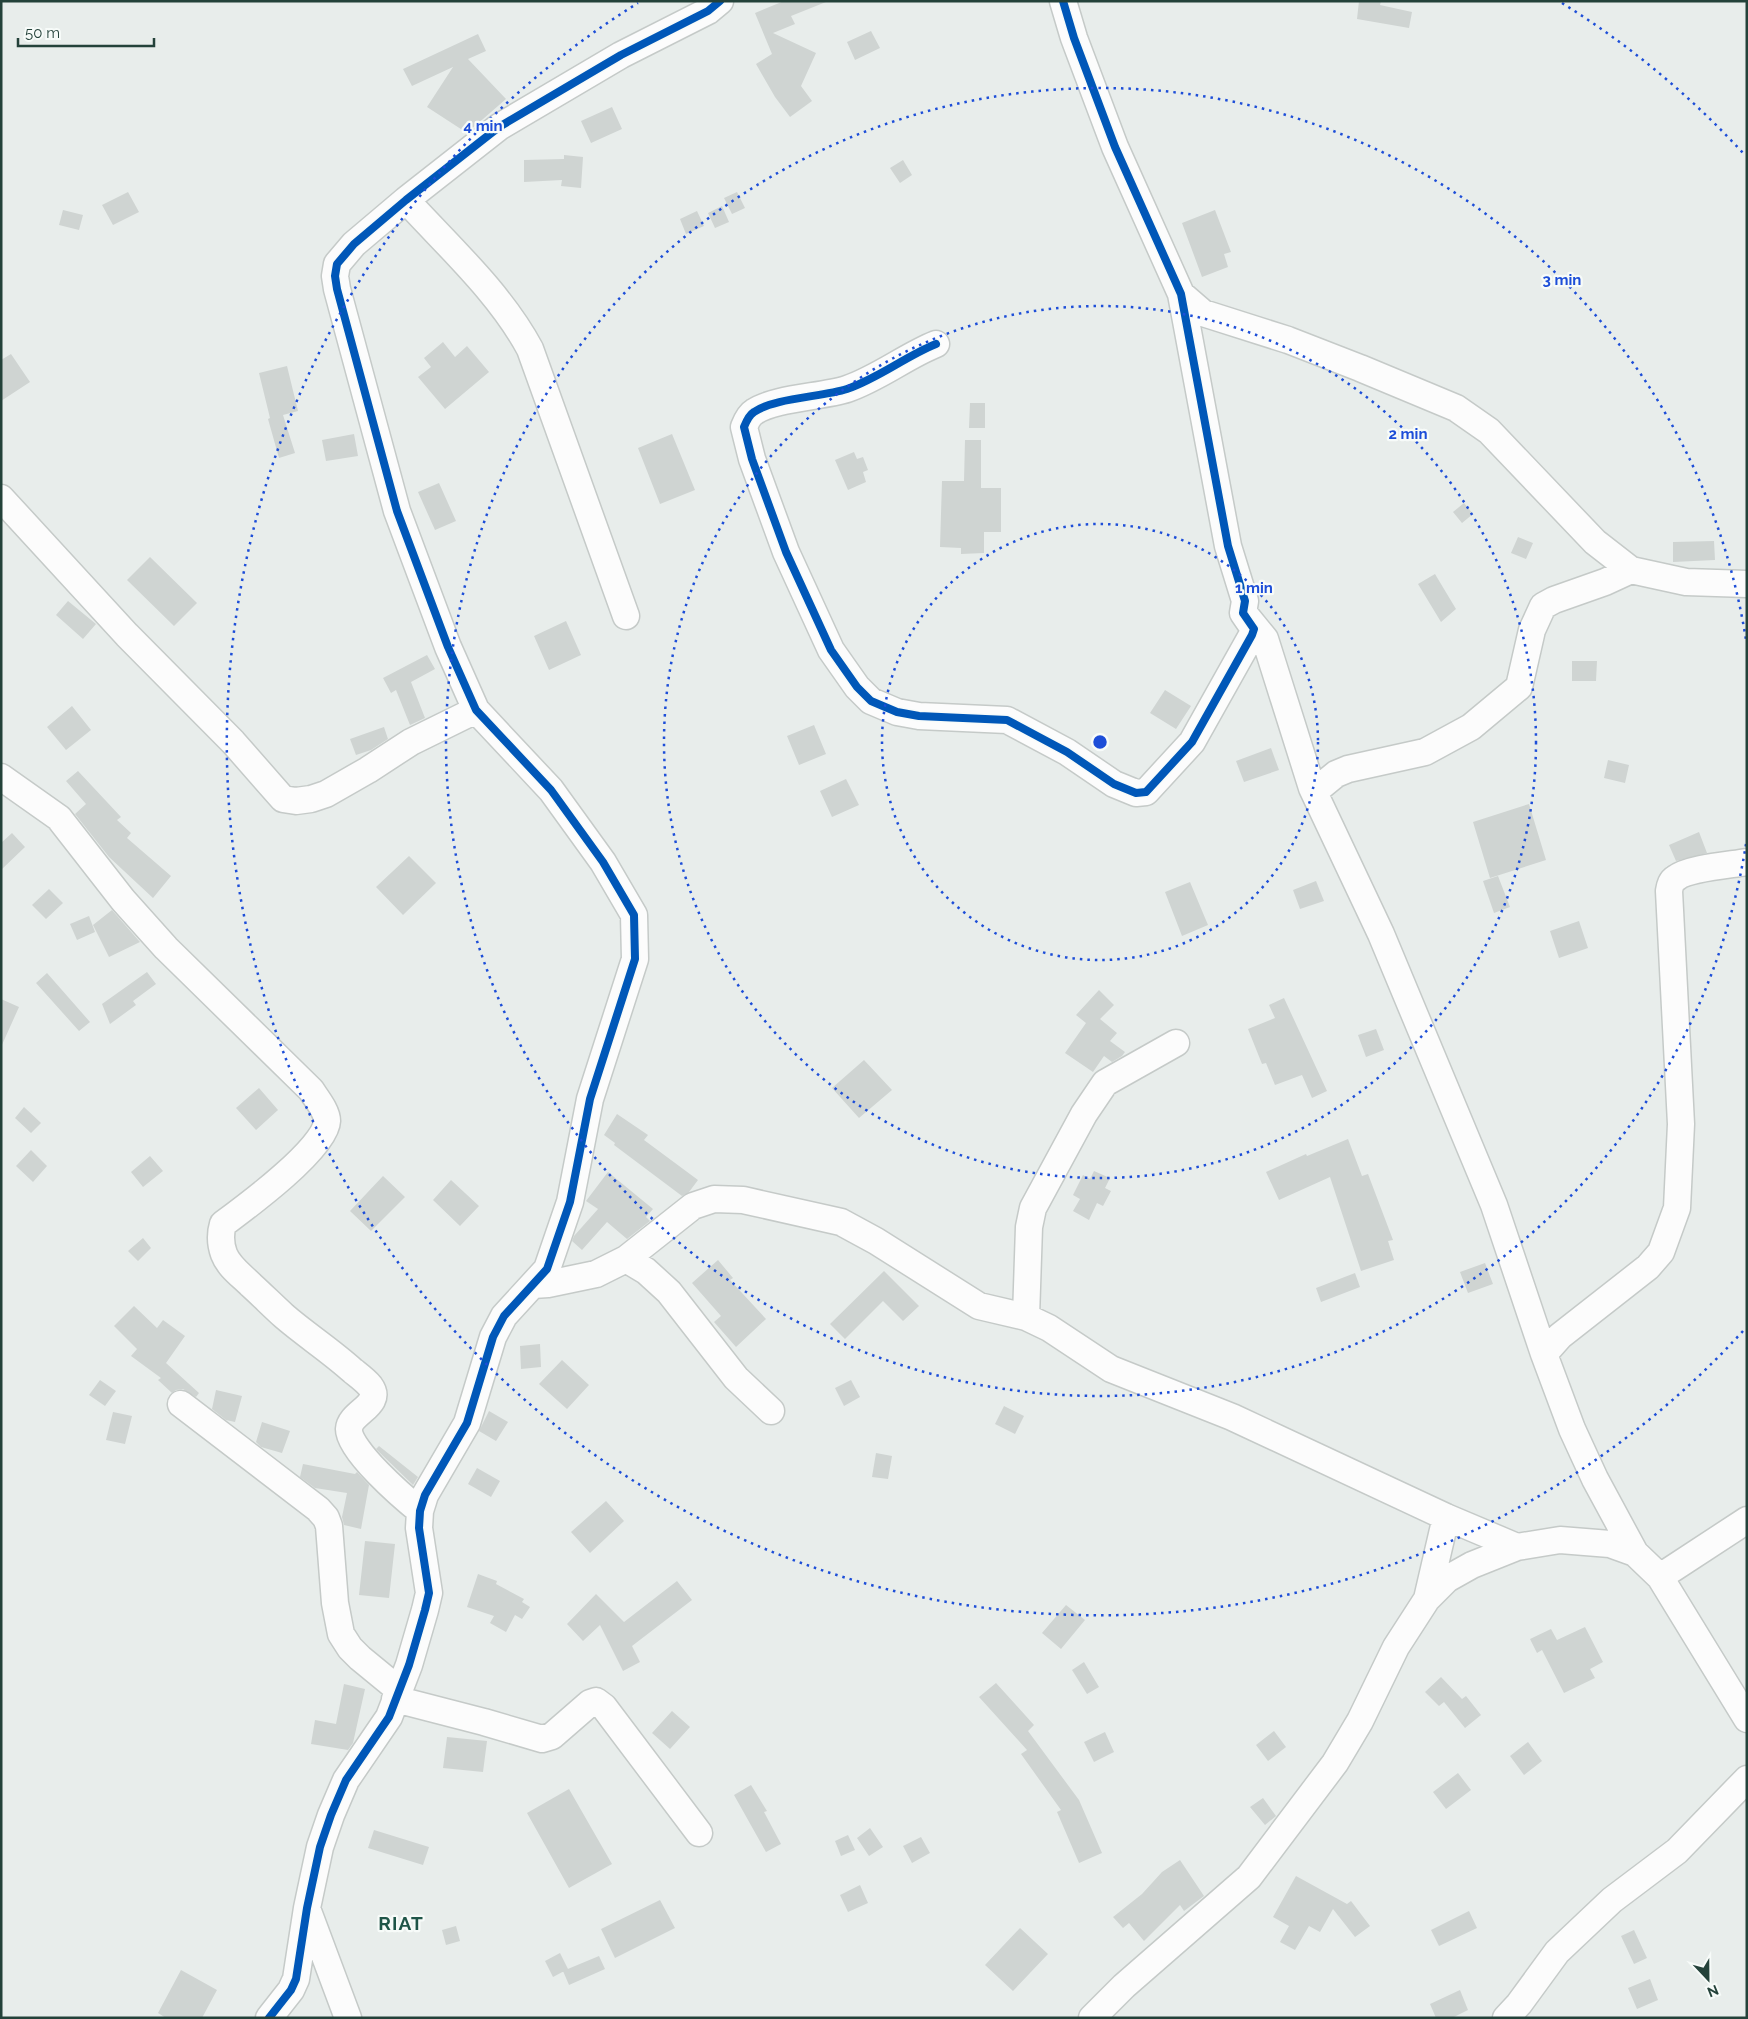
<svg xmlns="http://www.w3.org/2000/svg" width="1748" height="2019" font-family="Raleway,sans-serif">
  <rect width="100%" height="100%" fill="#e8edeb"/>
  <path fill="#cfd4d2" d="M784,1l42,1 -35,14 4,8 -22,9 43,20 -15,33 11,15 -22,16 -15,-20 -19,-33 16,-10 -17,-41z
    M1359,1h22l-1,4 32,7 -3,16 -52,-9z
    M871,31l9,17 -25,12 -8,-18z
    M478,34l8,17 -18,8 38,40 -39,34 -40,-26 26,-40 -41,19 -9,-17z
    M612,107l10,22 -31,14 -10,-22z
    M564,155l19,2 -2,31 -20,-2 1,-6 -38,2v-22l40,-1z
    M903,160l9,15 -12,8 -10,-15z
    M128,192l11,20 -26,13 -11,-20z
    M737,192l8,16 -13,6 -8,-16z
    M722,206l7,16 -14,6 -7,-15z
    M63,210l20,5 -4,15 -20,-5z
    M1215,210l16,42 -7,2 4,13 -26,10 -20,-54z
    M697,211l7,15 -18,8 -6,-15z
    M443,342l12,15 12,-11 22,26 -44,37 -27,-32 13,-10 -7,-9z
    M11,354l19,28 -29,19v-41z
    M287,366l11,45 -15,4 12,38 -16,5 -11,-39 2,-1 -11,-45z
    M970,403h15v25h-16z
    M354,434l4,22 -32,5 -4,-21z
    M672,434l23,56 -35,14 -22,-56z
    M965,440h16v48h20v44h-17v21l-23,1v-6l-21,-1 2,-66h22z
    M854,452l3,7 6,-2 5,13 -5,2 3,10 -18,8 -13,-30z
    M439,483l17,38 -21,9 -17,-38z
    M1464,503l9,11 -11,9 -9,-11z
    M1518,537l15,6 -7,16 -15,-6z
    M1714,541l1,19 -42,2v-20z
    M150,557l47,46 -23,23 -47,-46z
    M1435,574l21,35 -15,13 -23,-38z
    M68,601l28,23 -13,15 -27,-24z
    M566,621l15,34 -32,15 -15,-34z
    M427,655l8,14 -24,13 14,36 -15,7 -14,-35 -5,3 -8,-15z
    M1572,661h25l-1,20h-24z
    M1165,690l26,16 -15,23 -26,-16z
    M72,706l19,24 -25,20 -19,-23z
    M814,725l12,29 -27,11 -12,-29z
    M384,727l4,12 -17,11 -15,5 -6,-16z
    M1271,748l8,22 -35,12 -8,-21z
    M1608,760l21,5 -4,18 -21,-5z
    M78,771l43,46 -4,3 14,13 -4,5 44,38 -18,22 -44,-41 -34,-43 11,-10 -20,-23z
    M846,779l13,26 -27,12 -12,-26z
    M1529,804l17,56 -56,18 -17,-56z
    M1699,832l8,21 -31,8 -7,-16z
    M12,833l13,14 -24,23v-27z
    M409,856l27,27 -33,32 -27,-28z
    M1498,876l12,31 -16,6 -11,-32z
    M1316,881l8,20 -24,8 -7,-19z
    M1190,882l18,43 -26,11 -17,-44z
    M49,889l14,14 -17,16 -14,-14z
    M112,910l28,32 -31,15 -16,-32z
    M89,916l6,16 -18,8 -7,-16z
    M1579,921l9,27 -29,10 -9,-27z
    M147,972l9,12 -23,17 3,4 -26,19 -8,-20z
    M47,973l43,49 -11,9 -43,-48z
    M1099,990l15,15 -14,14 17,14 -7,8 15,11 -3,4 -10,6 -8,-6 -11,16 -28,-19 21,-30 -10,-8z
    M1284,998l43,93 -15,7 -10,-23 -27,10 -9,-22 -4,1 -14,-35 27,-11 -6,-13z
    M1,999l18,8 -18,40z
    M1376,1029l8,21 -18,7 -8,-22z
    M864,1060l28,30 -33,28 -27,-30z
    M259,1088l19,22 -22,20 -20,-22z
    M24,1107l17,16 -10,10 -16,-15z
    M617,1114l31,21 -4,5 54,40 -9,12 -7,4 -68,-51 1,-2 -11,-8z
    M1348,1139l14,37 6,-2 25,66 -5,1 6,19 -33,11 -31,-94 -51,23 -13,-28 40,-18 1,2z
    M31,1150l16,16 -14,16 -17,-16z
    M150,1156l13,15 -20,16 -12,-15z
    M1094,1171l16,7 -5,10 6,3 -8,15 -6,-3 -8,17 -16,-9 7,-12 -7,-4 10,-20 7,4z
    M608,1172l45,37 -7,8 4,4 -23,18 -20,-17 -25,28 -10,-9 2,-5 24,-27 -12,-8z
    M383,1176l22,21 -34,34 -21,-20z
    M451,1180l28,26 -19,20 -27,-26z
    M143,1238l8,10 -13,13 -10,-10z
    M718,1260l15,18 -3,2 36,39 -30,28 -22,-25 7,-6 -29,-33z
    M1485,1263l8,21 -25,9 -8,-21z
    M884,1271l35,35 -16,15 -20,-20 -38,38 -15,-15z
    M1355,1273l5,14 -39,15 -5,-14z
    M134,1306l23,22 6,-8 22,16 -19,27 33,30 -3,4 -13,-8 -7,1 -4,3 -14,-13 3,-2 -30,-22 6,-7 -23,-23z
    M540,1344l1,23 -20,2 -1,-23z
    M562,1360l27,25 -22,24 -28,-25z
    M100,1380l16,11 -11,15 -16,-11z
    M851,1380l9,17 -16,9 -9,-18z
    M216,1390l26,6 -7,26 -9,-2 -14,-11z
    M1004,1406l20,10 -9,18 -20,-10z
    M489,1411l19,11 -12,19 -17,-10z
    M113,1412l19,4 -7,28 -19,-4z
    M262,1422l28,9 -8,22 -21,-6 -5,-5z
    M379,1446l39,31 -5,8 -35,-34 -2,-2z
    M876,1453l16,3 -4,23 -16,-2z
    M303,1464l52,10 2,-2 12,13 -8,44 -17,-4 -2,-8 5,-24 -32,-5 -15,-11z
    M477,1468l23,13 -9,16 -23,-13z
    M606,1501l18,20 -34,32 -19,-21z
    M365,1541l30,3 -6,54 -30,-3z
    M478,1574l19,7 -1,3 28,15 -2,3 8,5 -8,12 -7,-4 -9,17 -16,-9 4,-7 -27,-9z
    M677,1581l15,19 -60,46 8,16 -17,9 -23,-46 -17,16 -16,-17 29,-30 28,28z
    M1066,1605l19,15 -24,29 -19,-16z
    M1585,1627l18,35 -13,7 5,9 -31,15 -22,-43 -5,3 -7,-14 21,-10 6,11z
    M1084,1662l15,25 -12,7 -15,-24z
    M1441,1677l21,22 4,-3 15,19 -16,13 -21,-26 -5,4 -14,-14z
    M996,1683l38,42 -6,6 51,69 23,53 -23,10 -22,-51 4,-2 -40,-56 6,-4 -48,-53z
    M344,1684l21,5 -12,54 -5,7 -37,-6 4,-24 21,4z
    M672,1711l18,16 -20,22 -18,-16z
    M1274,1731l12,16 -18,14 -12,-16z
    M1105,1732l9,20 -20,10 -10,-20z
    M447,1737l40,4 -4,31 -40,-4z
    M1528,1742l14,19 -18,14 -14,-19z
    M1458,1773l13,17 -25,19 -13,-17z
    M751,1785l16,26 -3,1 17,32 -15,8 -32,-57z
    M569,1789l43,75 -43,24 -42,-75z
    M1263,1798l13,18 -11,9 -15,-18z
    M870,1828l13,19 -14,9 -12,-18z
    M374,1830l55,17 -6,18 -55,-17z
    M848,1835l7,15 -14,6 -6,-15z
    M921,1837l9,16 -18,10 -9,-17z
    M1180,1860l24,36 -20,15 -4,-6 -36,36 -15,-18 -6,5 -10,-11 29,-23 20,-22z
    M1296,1876l51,28 4,-3 19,25 -15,11 -22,-28 -13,23 -11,-6 -14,24 -15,-8 9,-16 -16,-9z
    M860,1885l8,18 -20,9 -8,-17z
    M660,1900l15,28 -60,30 -14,-29z
    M1469,1911l8,17 -38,18 -8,-16z
    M456,1926l4,15 -14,4 -4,-15z
    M1020,1928l28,26 -35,37 -28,-26z
    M1634,1930l13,28 -13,6 -13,-28z
    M560,1953l8,16 -15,8 -8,-16z
    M599,1956l6,13 -36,16 -6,-14z
    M181,1970l36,20 -15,28h-36l-8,-5z
    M1650,1979l8,21 -21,9 -9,-21z
    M1460,1990l8,20 -16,8h-16l-6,-14z"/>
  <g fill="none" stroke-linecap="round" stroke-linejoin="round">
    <g stroke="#c5cac8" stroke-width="29">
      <path id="minor" d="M406,200c43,47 94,93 124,149l96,267
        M1181,294l22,19 85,27 72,28 96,40 33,23 106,111 36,28 55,12 61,2
        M936,344c-30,12 -57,34 -89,45 -25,8 -73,9 -93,23 -5,3 -8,10 -10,15l8,32 34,93 45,98 26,37 14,14 26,11 22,4 88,4 60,32 47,32 22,9 10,-1 46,-50 60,-107 2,-6 -11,-16 2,-12 -17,-55 -47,-252 -66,-147 -41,-109 -11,-37
        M1,498l126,137 106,107 50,57 13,2 15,-2 15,-5 42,-24 43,-28 65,-32
        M1247,617l18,22 47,149 69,146 113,271 50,149
        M1,777l58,41 64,82 43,48 145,142c5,8 16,21 16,31 -1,27 -81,86 -104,103 -3,10 -3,19 1,30 5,13 17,21 27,31 11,10 22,21 33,31 22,19 47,35 69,55 5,4 12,9 17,15 14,19 -20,26 -21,43 -1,21 55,69 71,82
        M1314,792l22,-18 12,-5 77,-17 46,-25 48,-40 13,-57 11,-24 11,-6 51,-18 26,-12
        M626,1259l20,12 23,21 67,86 35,33
        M533,1285l15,-1 48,-10 30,-15 67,-53 21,-7 29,1 98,22 35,19 103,65 47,11 23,11 62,41 121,48 214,100 71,30
        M1026,1317l3,-90 4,-19 51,-94 21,-31 71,-40
        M181,1404l137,105 8,9 3,8 6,77 6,31 9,14 10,10 39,32
        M1635,1553l-40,-74 -23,-50 -28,-75 16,-18 88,-69 13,-15 16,-44 4,-84 -12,-233c1,-6 2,-10 7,-13 12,-10 54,-13 71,-16
        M1660,1577l87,-57
        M1427,1599l19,-82
        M395,1699l89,23 58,17 10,-3 38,-33 6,-2 8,6 95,126
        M308,1911l40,107
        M269,2018l22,-28 5,-11 11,-71 13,-61 11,-32 15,-35 43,-63 20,-52 16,-55 4,-17 -10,-65 1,-17 5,-16 42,-72 26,-86 11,-21 43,-47 23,-67 20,-103 45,-140 -1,-44 -31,-53 -52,-72 -75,-80 -28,-63 -51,-136 -60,-222 -2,-13 2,-12 17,-20 52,-44 93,-73 122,-72 87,-44 12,-10
        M1092,2018l32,-32 125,-109 86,-114 25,-42 36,-74 31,-48 20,-20 25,-14 45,-18 43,-7 50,4 25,9 25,24 87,142
        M1506,2018l13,-14 38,-52 55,-52 65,-49 70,-72"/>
    </g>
    <use href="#minor" stroke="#fcfcfc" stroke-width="26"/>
    <g stroke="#f7fbf9" stroke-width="11">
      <path id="cycleway" d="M936,344c-30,12 -57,34 -89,45 -25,8 -73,9 -93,23 -5,3 -8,10 -10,15l8,32 34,93 45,98 26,37 14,14 26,11 22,4 88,4 60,32 47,32 22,9 10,-1 46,-50 60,-107 2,-6 -11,-16 2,-12 -17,-55 -47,-252 -66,-147 -41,-109 -11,-37
        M269,2018l22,-28 5,-11 11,-71 13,-61 11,-32 15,-35 43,-63 20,-52 16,-55 4,-17 -10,-65 1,-17 5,-16 42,-72 26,-86 11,-21 43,-47 23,-67 20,-103 45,-140 -1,-44 -31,-53 -52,-72 -75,-80 -28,-63 -51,-136 -60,-222 -2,-13 2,-12 17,-20 52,-44 93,-73 122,-72 87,-44 12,-10"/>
    </g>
    <use href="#cycleway" stroke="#0057b8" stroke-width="8"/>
  </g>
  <g fill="none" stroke="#1d4ed8" stroke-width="2.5" stroke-dasharray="2.5 5">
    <circle cx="1100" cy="742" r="218"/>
    <circle cx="1100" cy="742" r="436"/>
    <path d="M1746 844A654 654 0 1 1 1746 640"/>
    <path d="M1743 1331A872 872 0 1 1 638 3M1562 3A872 872 0 0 1 1743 153"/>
  </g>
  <g text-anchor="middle" stroke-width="4.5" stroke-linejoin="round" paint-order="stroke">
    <g font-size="19" font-weight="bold" letter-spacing="1" fill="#1f5548" stroke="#f7fbf9">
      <text x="401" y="1930">RIAT</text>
    </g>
  </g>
  <circle cx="1100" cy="742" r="8" fill="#1d4ed8" stroke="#f7fbf9" stroke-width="2.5"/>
  <g font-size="15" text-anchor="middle" font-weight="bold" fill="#1d4ed8" stroke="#f7fbf9" stroke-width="4.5" stroke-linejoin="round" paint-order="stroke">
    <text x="483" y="131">4 min</text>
    <text x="1562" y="285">3 min</text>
    <text x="1408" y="439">2 min</text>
    <text x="1254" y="593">1 min</text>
  </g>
  <rect width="1748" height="2019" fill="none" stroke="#24423a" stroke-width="5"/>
  <g transform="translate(1708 1979) rotate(158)" stroke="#f7fbf9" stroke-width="4" paint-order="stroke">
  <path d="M0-4L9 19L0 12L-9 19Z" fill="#24423a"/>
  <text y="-8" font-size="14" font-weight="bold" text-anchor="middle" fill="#24423a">N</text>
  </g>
  <path d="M18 38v8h136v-8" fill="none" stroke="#24423a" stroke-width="2.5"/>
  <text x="25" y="38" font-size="15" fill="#24423a" stroke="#f7fbf9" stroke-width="4" paint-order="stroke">50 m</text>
</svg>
